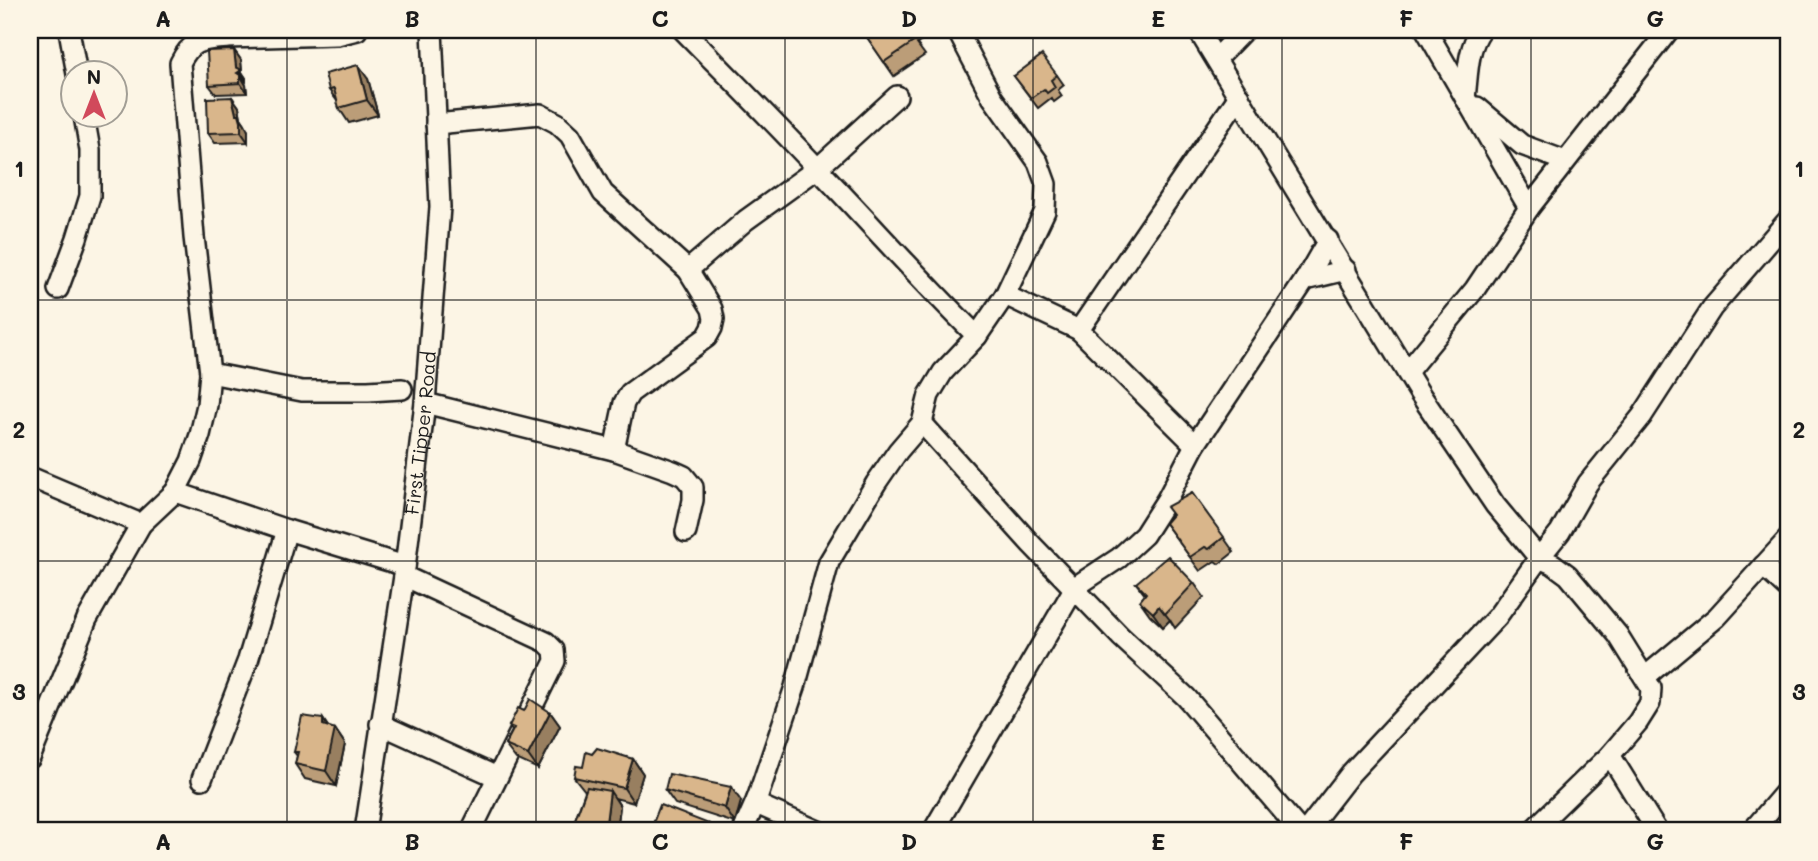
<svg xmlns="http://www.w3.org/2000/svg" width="1818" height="861" font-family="Mali,sans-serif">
  <rect width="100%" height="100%" fill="#fcf5e5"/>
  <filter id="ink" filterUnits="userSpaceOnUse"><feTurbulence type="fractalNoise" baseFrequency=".0143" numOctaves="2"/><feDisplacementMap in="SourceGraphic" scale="14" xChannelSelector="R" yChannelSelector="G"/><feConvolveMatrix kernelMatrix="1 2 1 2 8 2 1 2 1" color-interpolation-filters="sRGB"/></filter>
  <g filter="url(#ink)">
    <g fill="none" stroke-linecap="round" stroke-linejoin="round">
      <g stroke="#1c1c1c" stroke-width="24">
        <g id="minor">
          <path d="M69,30l8,44"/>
          <path d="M683,30c45,46 91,92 135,139 53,55 104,113 159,167"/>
          <path d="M1198,30l222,364 75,111 44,53 -42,59 -146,156 -45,58"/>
          <path d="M1426,30l103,178"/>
          <path d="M226,38l111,-3 20,-5"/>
          <path d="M1217,58l27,-28"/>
          <path d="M1465,98c3,-23 2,-49 16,-68"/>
          <path d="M1477,107l45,38 43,16"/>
          <path d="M436,124l104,-10 17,9 13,12 33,58 85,77 24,39 2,10 -2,9 -5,9 -77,56 -6,10 -10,47"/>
          <path d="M688,270l58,-50 72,-52 79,-72"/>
          <path d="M1305,280l41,-10"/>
          <path d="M58,289l19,-51 13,-42v-46l-6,-34"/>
          <path d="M1005,295l74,35 116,115"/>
          <path d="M1079,330l160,-234"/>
          <path d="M1407,372l68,-83 54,-81 140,-178"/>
          <path d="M210,373l92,18h66l34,-2"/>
          <path d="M425,403l189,47 59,21 11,5 9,11v13l-7,32"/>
          <path d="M922,423l109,121 90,93 65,60 114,134"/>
          <path d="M30,477l111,47"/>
          <path d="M175,492l16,-31 9,-26 7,-30 3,-32 -16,-136 -14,-174c12,-24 21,-22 46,-25l2,-8"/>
          <path d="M1763,566l25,23"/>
          <path d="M404,576l142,66 8,8 1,11 -84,170"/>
          <path d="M1645,677l72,-60 71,-78"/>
          <path d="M380,724l117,53"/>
          <path d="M1610,755l47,76"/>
          <path d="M30,758l57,-139 54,-95 34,-32 112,38 118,36"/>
          <path d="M202,779l46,-119 39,-130"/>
          <path id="s1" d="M365,831l39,-255 21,-173 15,-196 -8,-177"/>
          <path d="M743,831l14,-32"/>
          <path d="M818,831l-57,-25 -4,-7 38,-112 34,-125 47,-79 22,-32 24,-28 7,-28 14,-23 34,-36 28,-41 40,-84 1,-27 -8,-22 -46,-65 -35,-67"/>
          <path d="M933,831l142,-244 44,-29 25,-23 23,-36 28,-54 110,-165 23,-40"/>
          <path d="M1532,831l78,-76 28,-33 12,-19 1,-15 -33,-53 -50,-60 -15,-11 -14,-6 21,-26 28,-49 54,-67 70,-108 76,-88"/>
          <path d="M1752,831l36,-42"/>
        </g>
      </g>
      <use href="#minor" stroke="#fcf5e5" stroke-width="19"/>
    </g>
    <path fill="#bb9d78" stroke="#1c1c1c" stroke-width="2" d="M862,30h52l8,11 -5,3 8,11 -31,21z
      M234,50l7,10 1,12 4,6v3l-2,1 2,3 1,8 -31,1 -7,-9z
      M1057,75l7,10 -6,5 4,6 -8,6 -3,-4 -13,10 -24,-32z
      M368,79l10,36 -29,8 -10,-15 -2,-7 -8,-11z
      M232,97l7,10 2,11 4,6 3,7v11l-33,1 -7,-10z
      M1192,493l42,59 -15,12 -4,-3 -15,10 -35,-48z
      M1136,583h58l10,14 -29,31 -5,-8 -7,7 -13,-12 -10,-14 5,-6z
      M524,711l26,1 10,14 -22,43 -22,-10 -11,-14 7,-14 -3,-5z
      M323,719l5,8 7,2 10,15 -9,42 -31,-7 -10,-15 2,-8 -3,-4z
      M592,754l41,5 10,15 -9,29 -19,-5 5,8 -3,25h-43l-2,-3 13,-37 -11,-14 9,-10z
      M665,790l76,11 -6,22 -60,-19z"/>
    <path fill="#987f61" stroke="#1c1c1c" stroke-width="2" d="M234,50l7,10 1,12 4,6v3l-10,-14z
      M358,65l10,14 10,36 -11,-15z
      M240,75l6,10 1,8 -7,-10z
      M232,97l7,10 2,11 4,6 3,7v11l-7,-10 -5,-18z
      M1159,606l11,14 -7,7 -10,-14z
      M550,712l10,14 -22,43 -10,-14z
      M323,719l10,15 2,-5 10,15 -9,42 -10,-15z
      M633,759l10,15 -9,29 -10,-15z
      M731,787l10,14 -6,22 -10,-15z
      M610,791l10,15 -3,25h-12z
      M709,824l5,7h-7z"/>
    <path fill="#d9b68b" stroke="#1c1c1c" stroke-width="2" d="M862,30h45l8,11 -31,21z
      M234,50l2,17 4,2v2l-3,2 3,2v8l-31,2 -2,-34z
      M1042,55l15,20 -6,5 4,7 -8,6 -3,-4 -13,9 -17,-22z
      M358,65l9,35 -28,8 -5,-19 -5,1 -4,-16z
      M232,97l4,17h3l2,7v11l-33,1 -1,-35z
      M1192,493l32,44 -15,12 -4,-2 -15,10 -25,-34 7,-8 -6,-8z
      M1168,556l26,27 -29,31 -6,-8 -6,7 -13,-12 6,-8 -10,-10z
      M530,699l20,13 -22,43 -23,-10 9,-17 -5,-2 9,-18 6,3z
      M302,716l21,3v6l12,4 -9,42 -31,-7 3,-12h-4z
      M597,748l36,11 -9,29 -50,-11 2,-11 7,1 3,-15 6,2z
      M669,774l62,13 -6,21 -60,-18z
      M587,787l23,4 -5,40h-22l-11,-3z
      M660,805l49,19 -2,7h-57z"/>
  </g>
  <path fill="none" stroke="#1c1c1c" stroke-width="2" stroke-opacity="0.55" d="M287,30v801M536,30v801M785,30v801M1033,30v801M1282,30v801M1531,30v801M30,300h1758M30,561h1758"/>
  <g text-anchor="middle" stroke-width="5" stroke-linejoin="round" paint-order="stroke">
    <g font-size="19" fill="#1c1c1c" stroke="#fcf5e5">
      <text dy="7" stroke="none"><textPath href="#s1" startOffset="402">First Tipper Road</textPath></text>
    </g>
  </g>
  <rect width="1818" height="861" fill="none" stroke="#fcf5e5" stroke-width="77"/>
  <g transform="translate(94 94)"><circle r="33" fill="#fcf5e5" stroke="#a29e95" stroke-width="2"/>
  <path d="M0-5L12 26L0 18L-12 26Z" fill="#d1495b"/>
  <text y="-10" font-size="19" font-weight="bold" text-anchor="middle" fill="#1c1c1c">N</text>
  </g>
  <rect x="38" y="38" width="1742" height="784" fill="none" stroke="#1c1c1c" stroke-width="2.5"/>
  <g font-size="23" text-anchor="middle" font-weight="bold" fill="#1c1c1c">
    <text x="163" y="27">A</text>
    <text x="412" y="27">B</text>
    <text x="660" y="27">C</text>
    <text x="909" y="27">D</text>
    <text x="1158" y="27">E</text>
    <text x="1406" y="27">F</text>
    <text x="1655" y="27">G</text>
    <text x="19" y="177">1</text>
    <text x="1799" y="177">1</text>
    <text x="19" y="438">2</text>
    <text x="1799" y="438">2</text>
    <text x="19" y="700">3</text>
    <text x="1799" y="700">3</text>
    <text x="163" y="850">A</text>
    <text x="412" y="850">B</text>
    <text x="660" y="850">C</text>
    <text x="909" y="850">D</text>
    <text x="1158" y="850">E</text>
    <text x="1406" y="850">F</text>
    <text x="1655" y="850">G</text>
  </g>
</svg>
